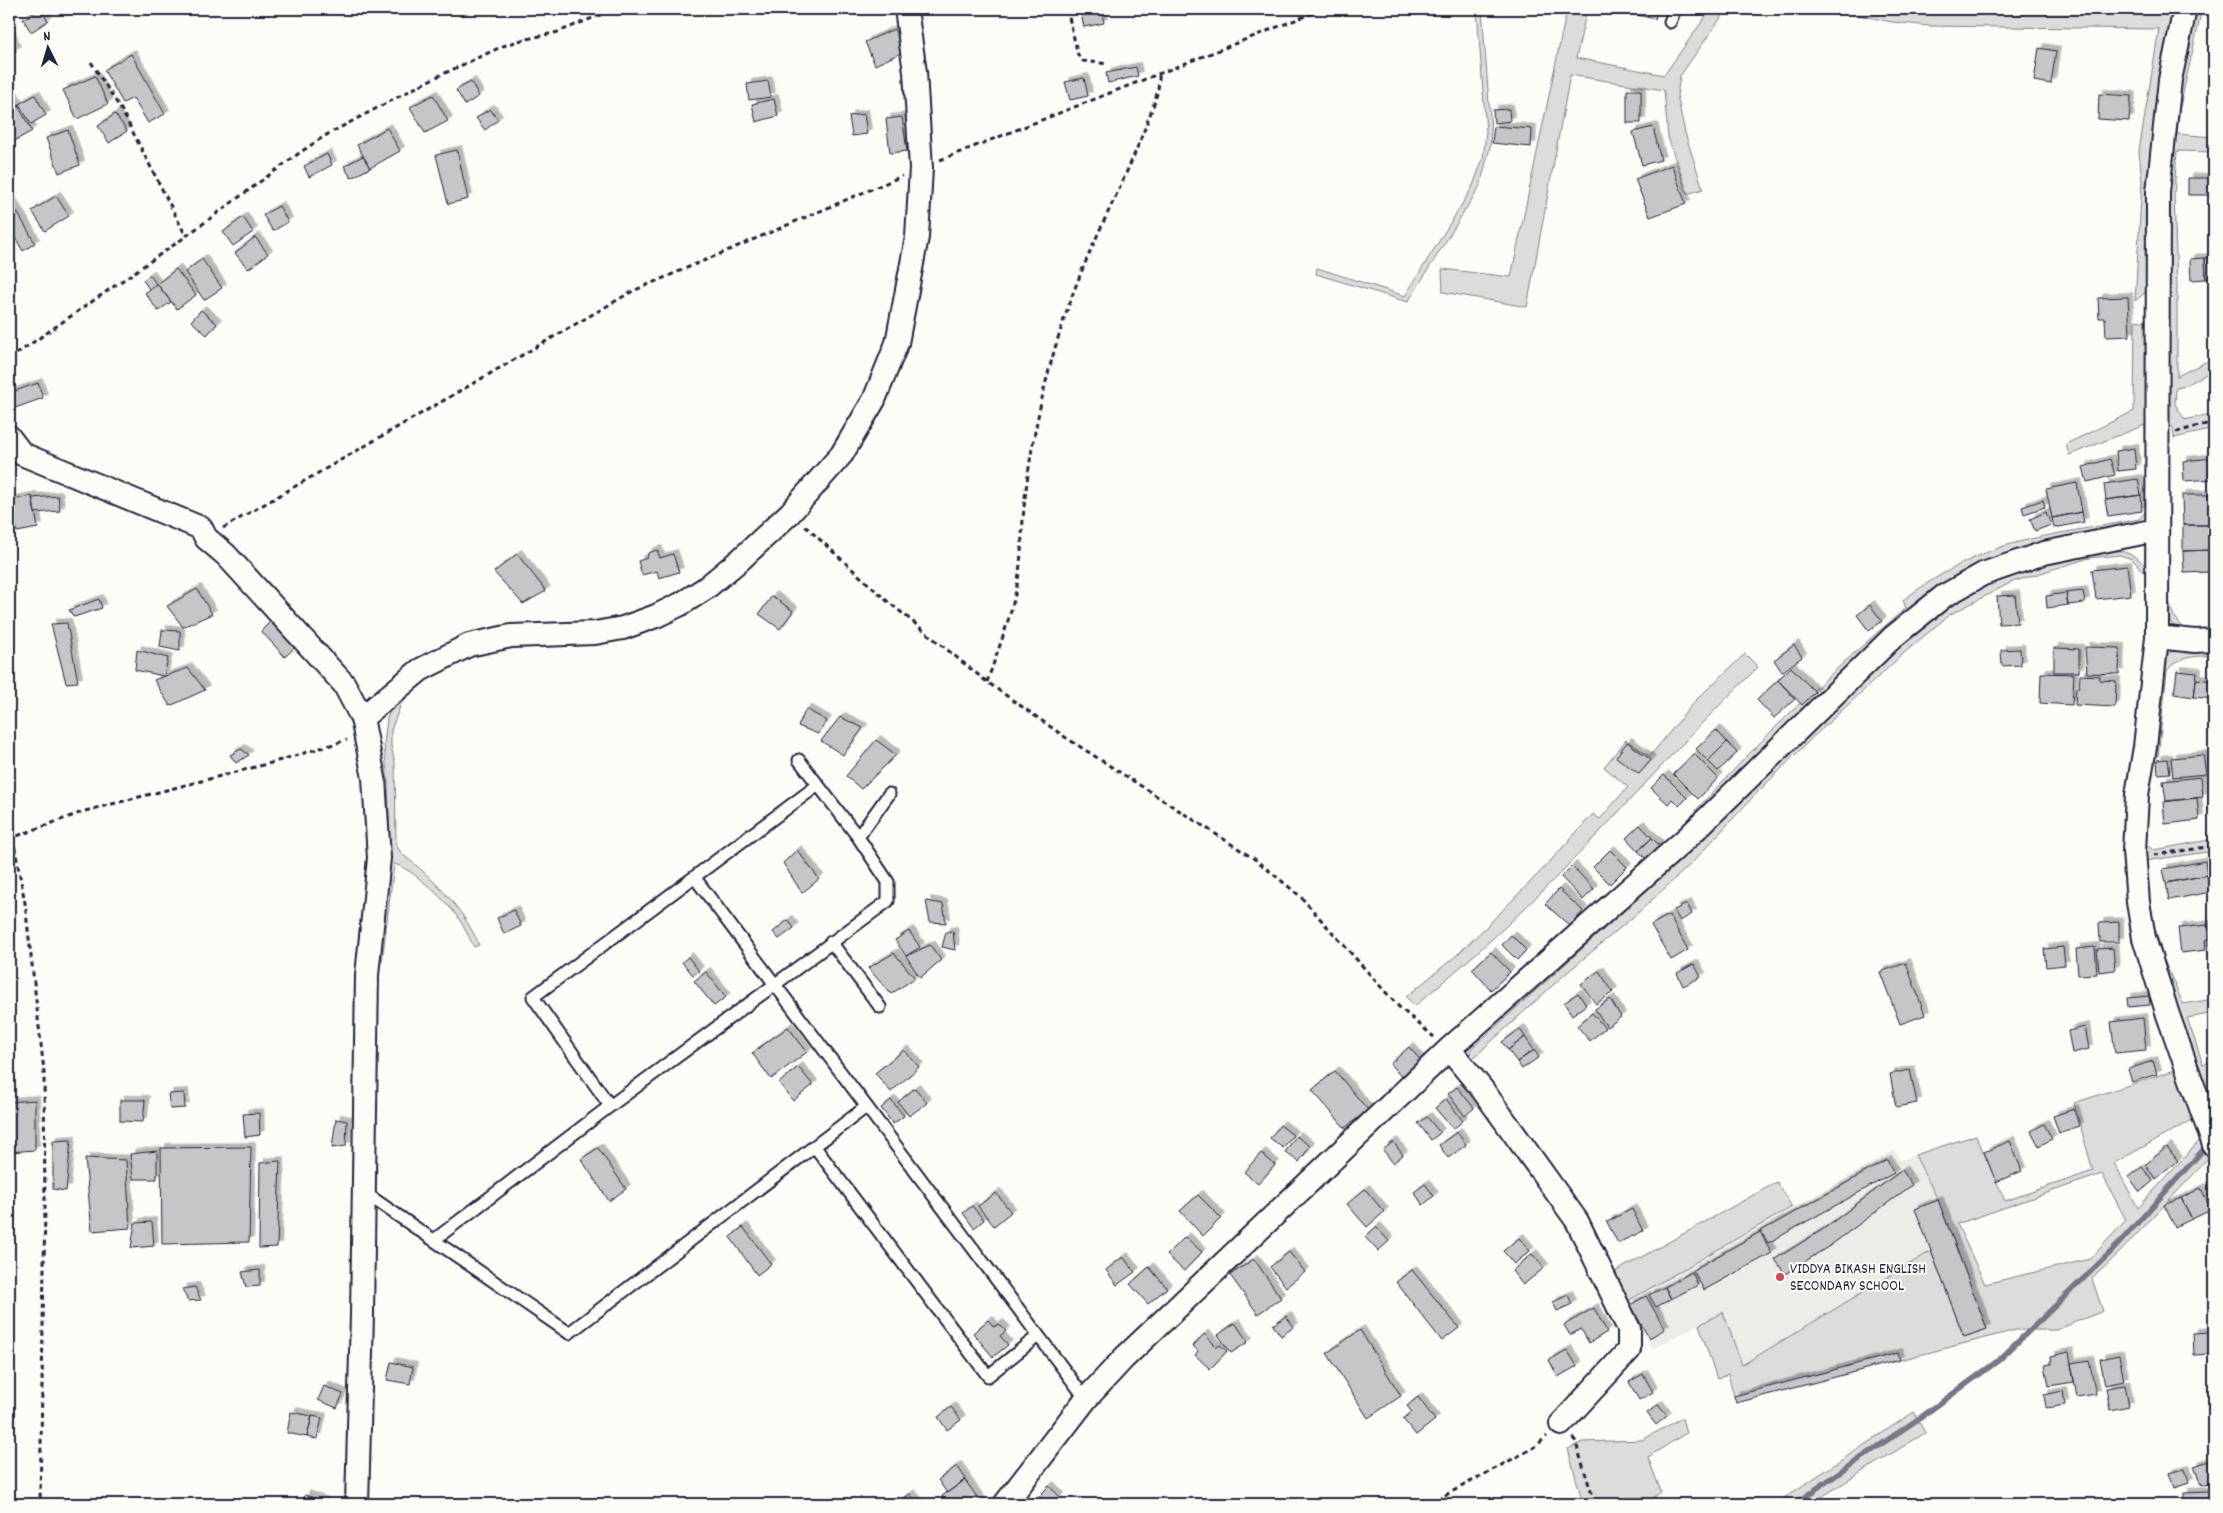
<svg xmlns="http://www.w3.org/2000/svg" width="2223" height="1513" font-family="Dekko,sans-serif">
  <defs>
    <filter id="shadow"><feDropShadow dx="4.5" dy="-4.5" stdDeviation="0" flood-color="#0004"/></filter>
  </defs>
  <rect width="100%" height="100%" fill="#fdfcf7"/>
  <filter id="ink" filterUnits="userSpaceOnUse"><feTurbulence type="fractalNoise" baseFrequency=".02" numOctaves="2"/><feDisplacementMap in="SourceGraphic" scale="10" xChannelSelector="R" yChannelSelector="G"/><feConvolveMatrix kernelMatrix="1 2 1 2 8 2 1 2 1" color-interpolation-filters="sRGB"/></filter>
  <g filter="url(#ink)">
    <path fill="#ecece9" d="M1895,1150l5,10 15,-5 23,45 49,129 -23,8 -33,-86 -189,114 -19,-53 -71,37 -26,-47z"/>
    <path fill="#dddcdb" stroke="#807f8b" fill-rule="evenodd" d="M1477,9h5l9,122 -1,16 -10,39 -72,116 -92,-28 1,-6 88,28 67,-108 11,-29 3,-27z
      M1567,9h20l-11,49 88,17 47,-66h16l-47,67 -3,19 8,38 18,56 -16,5 -19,-57 -4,-47 -94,-15 -43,232 -84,-15 -1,-23 69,8z
      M1854,9h232l78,4 1,-4h9l-23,138 -4,144 -12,10 7,-119 -3,-31 20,-122 -229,-3 -38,-4 -39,-8z
      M2193,9h9l-23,102 -2,23 37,3v15l-37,-1 -3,44 3,92v89l37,-18v12l-32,17 -6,1 -1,16 10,16 29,-7v16l-40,9 -1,-11 -4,-3 -4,-184 7,-106z
      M2135,320l15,2 -2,195 -5,5 -153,41 -283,248h-12c66,-72 136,-140 211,-203l-3,-8c31,-23 65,-42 101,-54 44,-13 91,-18 135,-27l8,-9 -2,-85 -76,30 -3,-11 68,-33z
      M2117,550c22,6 31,12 33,36l-5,-13 -13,-14 -12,-4 -31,3 -77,24 -63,33 -45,38 -92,85 -62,62 -58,63 -52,48 -77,65 -92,84 -1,-10 5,-5 208,-187 71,-74 159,-149c15,-12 30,-24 47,-34 43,-28 106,-47 157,-51z
      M2167,592c4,16 6,33 23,39l-9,4 -13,-16z
      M2214,646v9c-18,2 -36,0 -47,16l-9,86 -6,1 -9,68 1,18 10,6 60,-11v12l-70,10 4,42 16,57 19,44 31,-5v14l-27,5 16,46 11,-3v65l-45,-128 -19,-67 -9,-70v-39l16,-143c5,-36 28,-31 57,-33z
      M1745,654l13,13c-81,78 -154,165 -235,243 -35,34 -72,65 -108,96l-9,-9 51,-42 29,-28 57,-58 50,-55 7,5 28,-32 -24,-20 22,-27 24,16 46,-56z
      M416,686l-15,18 -10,26v16l4,17 1,82 6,9c31,24 62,55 77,91l-5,2c-5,-10 -10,-21 -17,-31 -11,-15 -45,-48 -63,-52l-12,98h-6l14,-109 -2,-70 -4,-38 3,-27 11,-25z
      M2152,1000l44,118 -82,45 24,45 64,-70 7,20 -87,92 -30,29 11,32 -47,19h-40l-116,30 -166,36 -6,-22 -11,5 -18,-54 24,-13 19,53 189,-114 33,86 23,-8 -49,-129 -23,-45 61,-20 29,66 88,-30 -19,-68 101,-33zM2102,1174l24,46 -36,39 -105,25 -28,-60z
      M1777,1182l15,25 -166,95 -15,-28z
      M1914,1412l11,21 -115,71h-35z
      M1682,1418l4,15 -38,24 13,35 -16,12h-62l-15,-55 14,-7 60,-2z"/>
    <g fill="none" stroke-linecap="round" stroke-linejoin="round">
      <path stroke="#787885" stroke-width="5.5" d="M1794,1504l130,-89 75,-55 114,-110 91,-101"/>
    </g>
    <path fill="#c6c6c8" stroke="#22223b" filter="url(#shadow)" d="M40,9l8,12 -17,11 -8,-13z
      M1080,9h21l3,14 -20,4z
      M1634,9h24l-3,10 -22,-5z
      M894,29l11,22 -30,14 -10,-23z
      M9,31l7,20 -7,3z
      M2039,48l17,3 -5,33 -17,-3z
      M131,54l34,60 -17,9 -15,-25 -10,5 -19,-33z
      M1136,67l2,9 -30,7 -2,-10z
      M95,76l13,28 -31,15 -14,-29z
      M1084,78l4,18 -18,4 -5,-18z
      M768,81l3,16 -22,3 -2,-16z
      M471,82l8,14 -14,9 -9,-15z
      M9,89l23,42 -23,13z
      M1627,90h14v33h-14z
      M2099,94l32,2 -2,25 -31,-2z
      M35,95l11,20 -15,9 -12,-20z
      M433,95l15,26 -23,12 -15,-26z
      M774,99l4,17 -22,6 -4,-18z
      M490,109l8,11 -13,10 -9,-12z
      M1509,109l1,12 -16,2 -1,-13z
      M115,114l12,17 -18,12 -11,-17z
      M864,114l3,20 -15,2 -3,-20z
      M902,117l5,34 -17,2 -4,-34z
      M1494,126l38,3 -1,18 -39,-4z
      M1653,127l8,33 -19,5 -9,-33z
      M387,128l13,23 -30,17 -13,-23z
      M68,130l12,35 -21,8 -13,-35z
      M457,150l11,49 -20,5 -12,-49z
      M327,154l5,11 -23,12 -5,-11z
      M363,156l7,12 -19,10 -7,-12z
      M1672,165l14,39 -36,13 -15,-38z
      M2188,178h25v17h-25z
      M56,196l13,20 -24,15 -13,-20z
      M9,198l26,45 -12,8 -14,-24z
      M279,206l9,16 -15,9 -10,-16z
      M243,217l10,15 -20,14 -10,-14z
      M255,237l13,17 -20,15 -13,-16z
      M2205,258l1,21 -15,1 -1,-21z
      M2205,258h9v20l-8,1z
      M202,259l20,29 -18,12 -19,-28z
      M176,269l20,26 -19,14 -20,-25z
      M150,275l6,9 -7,5 -6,-9z
      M157,284l14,18 -13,9 -13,-18z
      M2128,297l2,39 -24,1 -1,-19h-6l-1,-20z
      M201,310l16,14 -10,11 -16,-14z
      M38,383l5,15 -28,10 -6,-15z
      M2134,448l2,21 -18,2 -2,-20z
      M2214,458v21l-30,2 -1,-20z
      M2110,459l5,16 -28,7 -4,-15z
      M2138,479l3,16 -35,5 -2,-16z
      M2077,483l5,29 -30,6 -6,-29z
      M2141,495l1,16 -34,5 -3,-16z
      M2182,495h32v30h-31z
      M32,496l6,32 -21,4 -6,-32z
      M58,496l2,15 -25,2 -3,-15z
      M2043,500l2,7 -21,7 -2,-7z
      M2046,512l5,13 -16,6 -5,-12z
      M2082,512l2,10 -30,6 -2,-10z
      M2183,525h31v25l-31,1z
      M657,550l3,8 13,-4 6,18 -20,6 -2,-7 -15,4 -4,-14 9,-3 1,-5z
      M2210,550v22l-26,1 -1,-22z
      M517,554l29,37 -23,13 -29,-32z
      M2127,566l4,29 -35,4 -4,-29z
      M197,589l15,25 -29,13 -16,-21z
      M2083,591l2,12 -17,2 -2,-12z
      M2066,593l2,12 -21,3 -1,-12z
      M2015,595l3,28 -19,1 -2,-28z
      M772,596l21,15 -13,18 -21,-15z
      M99,599l3,9 -28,9 -5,-7z
      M1870,605l12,16 -13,10 -12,-16z
      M274,618l25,25 -14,14 -24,-26z
      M67,623l11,59 -12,1 -15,-59z
      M162,630l18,1v20l-20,-4z
      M1794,645l8,12 -20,15 -8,-12z
      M2085,647l35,1 -1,26 -32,-1z
      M2054,648l25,1v23h-25z
      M2020,649l1,16 -19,1 -1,-16z
      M137,650l31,8 -4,18 -29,-6z
      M1791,667l24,25 -13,13 -24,-25z
      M188,668l17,22 -35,16 -16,-26z
      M2177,671l20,2 -3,24 -20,-3z
      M2041,673l33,1 -2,31 -32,-2z
      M2080,675l20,1 -1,4 17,1 -1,26 -40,-2 1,-17h3z
      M2196,679l18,2v18l-20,-2z
      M1778,680l17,19 -21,19 -17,-18z
      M806,709l21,12 -9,13 -20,-8z
      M840,717l23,11 -20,27 -22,-14z
      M1716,730l11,12 -19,19 -12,-12z
      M876,740l20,15 -35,34 -15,-13z
      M1627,742l24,18 -12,14 -23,-17z
      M1727,742l10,11 -19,18 -10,-10z
      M241,749l8,6 -13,8 -6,-8z
      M1694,754l24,24 -20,21 -25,-25z
      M2203,755l3,19 -33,3 -2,-19z
      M2168,759l2,14 -12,1 -1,-14z
      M1664,775l23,23 -8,8 -7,-7 -4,5 -17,-16z
      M2201,777l2,20 -37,4 -3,-20z
      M2197,798l2,22 -34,4 -2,-22z
      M1640,825l12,13 -14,13 -12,-13z
      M1652,838l8,8 -14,13 -8,-8z
      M797,850l22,29 -17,14 -19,-30z
      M1610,850l17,17 -17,17 -17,-17z
      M2214,859v16l-3,1 -2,-16z
      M2205,861l2,14 -41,8 -3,-14z
      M1572,866l22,23 -11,11 -22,-23z
      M2207,875l4,17 -42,8 -3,-17z
      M1559,889l24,22 -13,15 -25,-22z
      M926,901l17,3 3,19 -16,-1z
      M1687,904l5,10 -12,7 -6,-11z
      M514,910l7,16 -17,8 -7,-16z
      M1669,915l19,35 -17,10 -20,-35z
      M788,920l6,8 -15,11 -6,-7z
      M2119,922v20h-19l-1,-19z
      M2208,925l1,14 -4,1 1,10 -25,3 -3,-25z
      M909,931l11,16 -14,9 -11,-16z
      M953,931l2,19 -13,-3 4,-15z
      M1511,935l15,15 -9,10 -15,-15z
      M930,945l11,15 -21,18 -14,-22z
      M2063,947l2,18 -19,2 -2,-18z
      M2095,947l2,27 -19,1 -2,-26z
      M2113,948l2,22 -16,2 -2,-23z
      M1491,952l19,20 -19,18 -19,-21z
      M894,953l21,25 -24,16 -23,-26z
      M688,957l11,14 -6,4 -11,-13z
      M1906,963l19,52 -25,9 -20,-52z
      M1694,964l7,13 -18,9 -6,-13z
      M1599,971l14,21 -17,12 -15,-20z
      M706,972l20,25 -12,9 -20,-25z
      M1578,993l8,12 -14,10 -8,-12z
      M2149,996l1,9 -22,2 -1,-9z
      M1610,999l11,18 -14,10 -12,-18z
      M1592,1013l13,15 -15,13 -13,-15z
      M2143,1018l3,32 -31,3 -4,-31z
      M788,1027l19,25 -36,27 -19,-26z
      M2085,1027l4,22 -17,4 -4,-22z
      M1520,1029l5,8 -17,13 -6,-8z
      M1525,1037l9,13 -17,12 -9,-12z
      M1409,1047l13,15 -19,17 -13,-15z
      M904,1050l15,17 -28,25 -16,-19z
      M1534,1050l5,7 -17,12 -5,-7z
      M2153,1061l4,13 -25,8 -4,-13z
      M798,1067l15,18 -20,16 -14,-18z
      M1910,1070l7,33 -21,4 -6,-33z
      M1335,1071l33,39 -23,18 -33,-38z
      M1457,1087l17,21 -9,8 -17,-22z
      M915,1088l12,15 -18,13 -11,-14z
      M184,1093l1,15 -15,1 -2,-15z
      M1446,1099l17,22 -10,8 -18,-21z
      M35,1100v50l-26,2v-50z
      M120,1100h25l-2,22 -23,-1z
      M891,1100l13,16 -11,8 -12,-16z
      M2074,1109l5,17 -20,7 -6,-17z
      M259,1113l1,22 -15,2 -2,-23z
      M1427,1117l13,16 -9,7 -13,-17z
      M336,1119l11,2 -1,25 -14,2z
      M2044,1124l8,15 -13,7 -8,-15z
      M1280,1125l13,10 -10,13 -13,-10z
      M1457,1132l9,13 -18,13 -9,-13z
      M1296,1136l14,10 -11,16 -14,-10z
      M71,1140l-5,51 -13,-2v-48z
      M2010,1141l12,30 -26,11 -12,-30z
      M1393,1142l10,13 -10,8 -10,-13z
      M251,1147l-2,95 -87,2 -1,-96z
      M2167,1147l11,14 -22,18 -11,-14z
      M598,1148l28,41 -17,12 -28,-42z
      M157,1151v28h-24l-3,-25z
      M1261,1153l14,12 -17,19 -14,-12z
      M85,1158l41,2 4,68 -38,3z
      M1887,1160l7,13 -126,70 -7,-12z
      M280,1161l-3,86 -18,1 1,-85z
      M2142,1167l11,14 -13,11 -11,-15z
      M1902,1170l10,15 -81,60 -46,29 -10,-15 47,-29z
      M1425,1184l9,12 -11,9 -9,-13z
      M2201,1188l10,22 -19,9 -11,-21z
      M1365,1189l19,23 -17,15 -20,-23z
      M996,1193l15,19 -17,14 -16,-20z
      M1198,1195l23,23 -18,18 -23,-25z
      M2181,1198l11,21 -17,8 -11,-22z
      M1938,1200l49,129 -23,8 -49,-128z
      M972,1206l12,14 -10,8 -11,-15z
      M1632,1209l11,22 -25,12 -11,-21z
      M152,1222l2,24 -23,2 4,-25z
      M743,1227l28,37 -14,11 -27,-38z
      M1376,1227l13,14 -11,10 -13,-14z
      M1760,1232l12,21 -68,37 -11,-20z
      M1185,1237l17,15 -18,19 -17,-16z
      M1519,1238l11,13 -16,13 -11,-13z
      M1289,1252l16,20 -19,15 -16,-20z
      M1532,1254l12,14 -21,17 -11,-14z
      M1123,1257l12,15 -18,13 -11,-15z
      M1254,1259l27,39 -23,16 -28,-39z
      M1149,1267l18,21 -19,16 -18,-20z
      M260,1270v16l-14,1 -4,-15z
      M1412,1270l47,58 -17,13 -46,-59z
      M1692,1272l6,13 -27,14 -6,-12z
      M195,1287l6,13 -13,1 -6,-12z
      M1665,1287l6,12 -15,8 -7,-12z
      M1568,1295l4,9 -15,7 -4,-9z
      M1646,1296l19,33 -16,9 -19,-33z
      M1594,1308l13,24 -18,11 -8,-14 -11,6 -6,-10z
      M1286,1316l8,11 -13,9 -8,-11z
      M988,1320l6,7 5,-3 7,7 -6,5 8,9 -15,12 -20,-24z
      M1235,1323l13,19 -17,11 -13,-18z
      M1360,1330l41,66 -33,22 -41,-65z
      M2209,1332l2,22 -17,1 -1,-22z
      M1204,1334l13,13 3,-2 7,6 -17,18 -15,-14 3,-4 -5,-5z
      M1567,1350l10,16 -19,11 -9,-17z
      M2069,1352l5,30 -25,4 -4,-21 7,-1 -1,-8z
      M1898,1353l2,7 -164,43 -2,-7z
      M2119,1355l5,26 -19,4 -5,-26z
      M2089,1360l7,34 -19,3 -6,-34z
      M391,1362l22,5 -3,17 -23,-4z
      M1643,1374l10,18 -14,8 -10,-18z
      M2125,1385l4,21 -19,4 -4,-22z
      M324,1386l19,8 -6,14 -19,-8z
      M2063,1391l2,14 -19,3 -2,-13z
      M1418,1397l17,23 -19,15 -13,-16 9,-7 -5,-6z
      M1658,1405l9,11 -11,9 -9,-12z
      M951,1407l10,13 -14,10 -9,-13z
      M291,1412l21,4 -5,21 -20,-4z
      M312,1416l10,2 -5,21 -10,-2z
      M2209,1461l5,21 -13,4 -7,-20z
      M957,1466l9,13 -19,14 -9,-13z
      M2185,1469l4,14 -15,5 -5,-15z
      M965,1480l17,24h-33l-7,-8z
      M1049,1486l11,11 -7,7h-6l-8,-8z
      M2210,1492v10l-26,1v-10z
      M910,1494l9,10h-23z
      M305,1495l19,7 -1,2h-21z"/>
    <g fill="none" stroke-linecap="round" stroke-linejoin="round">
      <g stroke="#22223b" stroke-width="15">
        <path id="lane" d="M1670,22l5,-13
          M858,837l31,-43
          M695,878l391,521
          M831,942l49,65
          M610,1106l-77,-109 285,-212
          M815,1147l173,229 50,-40
          M365,1193l204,140 297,-226
          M434,1240l176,-134 278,-205v-19l-30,-45 -59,-77"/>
      </g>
      <g stroke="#22223b" stroke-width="26">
        <path id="street" d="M2185,9l-15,71 -12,112 -1,445 -12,110 -8,48 -3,56 4,51 6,36 24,77 46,130
          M9,437l13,17 179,74 5,10 20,17 118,129 18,34 12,60 5,80 -12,117 -5,339 -5,190
          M2157,637l38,4 19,-1
          M362,718l58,-48 49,-25 42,-9 84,-3 28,-5 33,-12 25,-12 25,-16 35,-29 49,-46 52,-59 32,-54 23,-57 20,-106 4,-69 -6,-96 -9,-63
          M1449,1049l33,40 95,132 52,108v21l-68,74
          M1005,1504l81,-105 38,-41 325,-309 238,-211 206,-201 51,-41 39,-22 61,-21 113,-23"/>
      </g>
      <path stroke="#22223b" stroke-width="3" stroke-dasharray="5 4" stroke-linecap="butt" d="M1067,9l11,46 5,6 25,3
        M91,62l31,49 64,125
        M940,160l383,-151
        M9,359l169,-117 124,-91 26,-17 102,-54 73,-34 15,-5 40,-9 57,-23
        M2176,432l38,-10
        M805,526l81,74 101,82 78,55 191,123 44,36 98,110 36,31
        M223,528l410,-237 269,-115
        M987,682c12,-35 27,-72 32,-109 3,-25 3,-50 6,-75 8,-69 23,-135 46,-199 21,-59 52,-113 74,-171 6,-17 15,-35 14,-54
        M13,838l12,65 19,168 1,136 -5,297
        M9,839l76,-28 186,-48 76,-23
        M2154,855l60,-9
        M1574,1437l21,67
        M1429,1504l106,-57 12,-11"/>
      <use href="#lane" stroke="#fdfcf7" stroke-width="11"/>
      <use href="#street" stroke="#fdfcf7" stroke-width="22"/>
    </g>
  </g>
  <circle fill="#d1495b" stroke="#fdfcf7" stroke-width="2" cx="1780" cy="1277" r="5"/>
  <g text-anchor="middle" stroke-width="4" stroke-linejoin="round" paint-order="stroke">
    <g font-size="15" fill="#22223b" stroke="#fdfcf7" text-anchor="start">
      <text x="1790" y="1273">VIDDYA BIKASH ENGLISH<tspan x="1790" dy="17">SECONDARY SCHOOL</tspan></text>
    </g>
  </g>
  <rect width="2223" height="1513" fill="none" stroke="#fdfcf7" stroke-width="30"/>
  <rect x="15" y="15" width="2193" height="1483" fill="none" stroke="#22223b" stroke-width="2" filter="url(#ink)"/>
  <g transform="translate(48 48) rotate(355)" stroke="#fdfcf7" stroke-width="4" paint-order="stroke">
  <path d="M0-4L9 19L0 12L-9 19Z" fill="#22223b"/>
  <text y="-8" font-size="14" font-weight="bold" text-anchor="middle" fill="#22223b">N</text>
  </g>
</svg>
